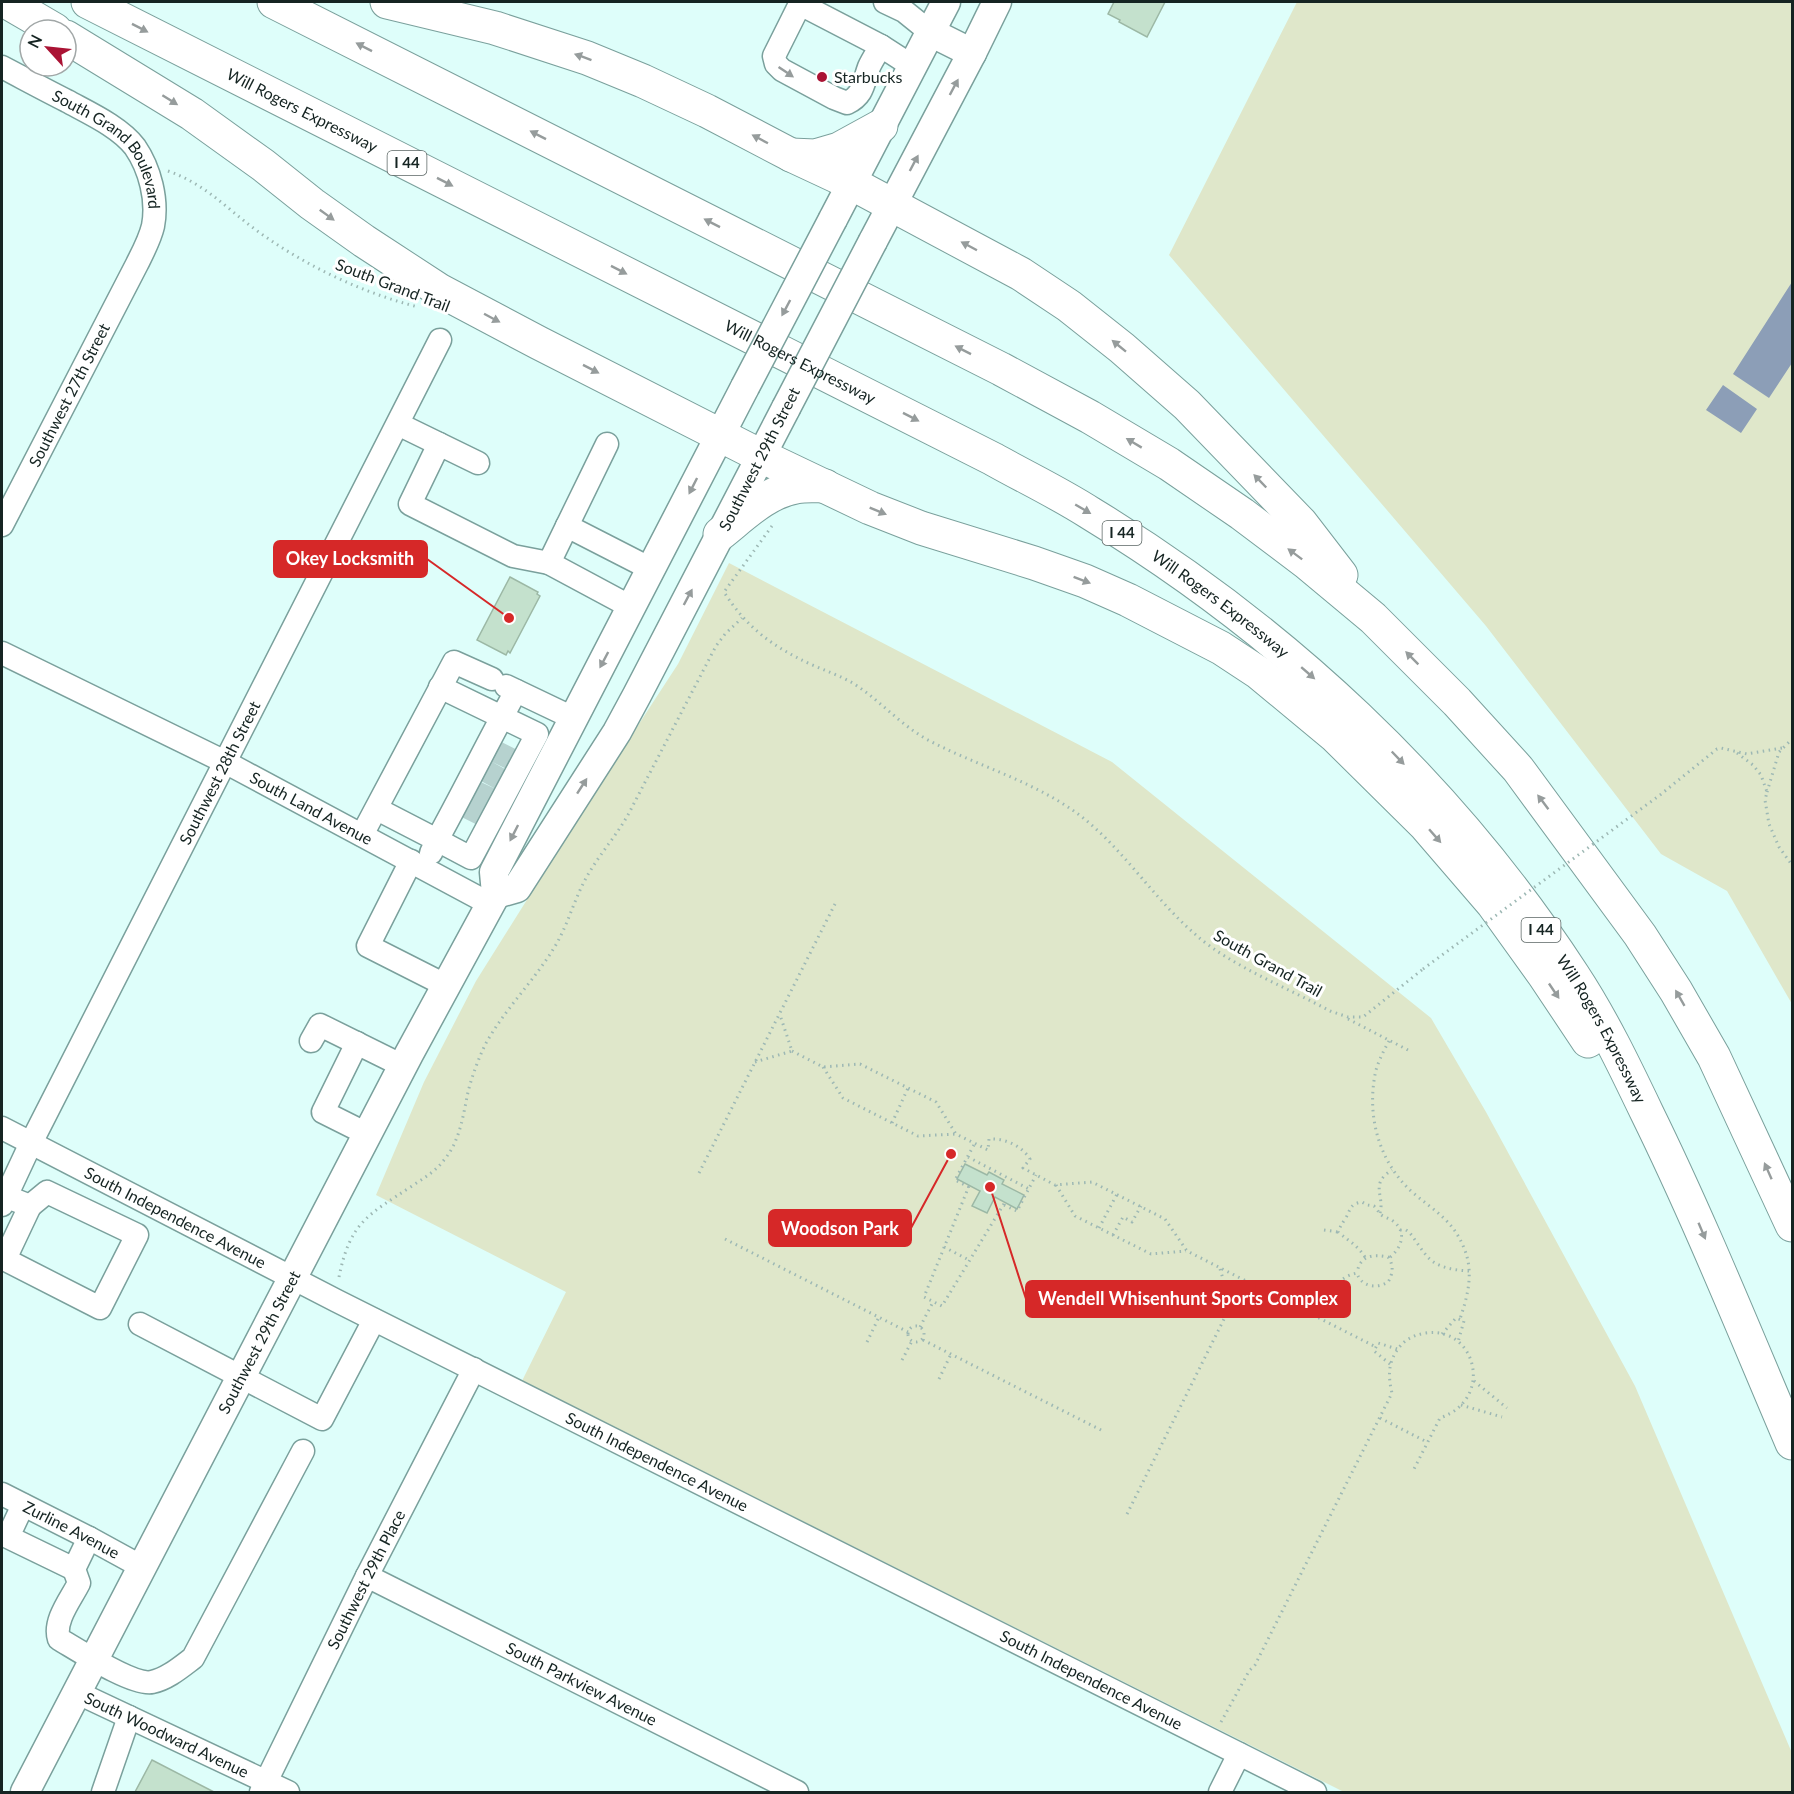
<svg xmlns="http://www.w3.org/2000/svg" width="1794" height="1794" font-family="Lato,sans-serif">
  <rect width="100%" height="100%" fill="#defefa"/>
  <path fill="#dfe7ca" d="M1297,2h495v1002l-65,-113 -66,-37 -175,-228 -317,-371z
    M729,563l383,199 319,256 55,94 149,274 157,367v39h-448l-822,-411 44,-89 -190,-97 48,-113 52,-101 116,-185 86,-132z"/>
  <path fill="#8c9eb7" d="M1792,282v81l-23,35 -36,-24z
    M1723,385l34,24 -16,24 -35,-23z"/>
  <path fill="#c4e1cd" stroke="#9cb8a5" stroke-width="1.5" d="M1114,2h51l-18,35 -28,-15 1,-2 -12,-6z
    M510,577l28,15 -1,2 3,2 -30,57 -2,-2 -2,4 -29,-15z
    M965,1164l22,11 2,-3 15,8 -2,4 22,11 -7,14 -22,-12 -8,16 -15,-7 8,-15 -23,-12z
    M152,1760l62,32h-79z"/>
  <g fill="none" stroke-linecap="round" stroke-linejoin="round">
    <path stroke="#b6d2cf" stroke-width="22" stroke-dasharray="22 11" stroke-linecap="butt" d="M495,751l18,9
      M484,770l20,11
      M474,791l19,9
      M466,807l18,9"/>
    <g stroke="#7aa09c" stroke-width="25">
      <g id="minor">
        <path d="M804,2l-4,2 -26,52 2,8 6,6 52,28 13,5c17,-8 16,-20 22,-36 3,-7 8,-14 12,-21"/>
        <path d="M885,2l19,9 26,21"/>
        <path d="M800,4l81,42 31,20"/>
        <path id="s1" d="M2,67c21,11 43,23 65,34 22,12 53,26 68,46 15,22 23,53 18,79 -3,13 -10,26 -16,38l-135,261"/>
        <path d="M398,424l80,39"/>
        <path d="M439,444l-29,60 103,52 36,7"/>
        <path d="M607,444l-40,82 84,43"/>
        <path d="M567,526l-18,37 82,44"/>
        <path id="s2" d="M2,653l223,109 265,142"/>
        <path d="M506,686l67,32"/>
        <path d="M440,687l97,47 -66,124 -34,-18c27,-49 52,-100 79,-149"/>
        <path d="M377,809l60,31 -6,13"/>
        <path d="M362,835l92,-173 38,17"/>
        <path d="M411,861l-43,85 77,39"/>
        <path d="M311,1041l9,-16 83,41"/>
        <path d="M357,1043l-34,69 44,22"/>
        <path id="s3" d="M2,1128l335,173 978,491"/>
        <path id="s4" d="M2,1205l29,-62 409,-803"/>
        <path d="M2,1258l98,50 37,-73 -90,-43 -17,14 -25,-10"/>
        <path d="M5,1259l25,-53"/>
        <path d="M140,1324l182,95 52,-99"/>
        <path id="s5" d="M2,1494l87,44 53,29"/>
        <path d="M23,1505l-15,32 66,32"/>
        <path d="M89,1538l-15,31 5,14c-8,16 -26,38 -20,56 19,11 74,47 93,43 15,-3 29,-15 41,-24l110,-207"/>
        <path id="s6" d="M367,1576l430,216"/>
        <path id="s7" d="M78,1693l210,99"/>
        <path d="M103,1792l26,-75"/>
        <path id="s8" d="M261,1792l106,-216 107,-207"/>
        <path d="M1220,1792l19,-38"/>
      </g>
    </g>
    <g stroke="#7aa09c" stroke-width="31">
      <g id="major">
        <path d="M930,32l42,21"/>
        <path d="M833,219l113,-217"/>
        <path d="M873,241l99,-188 25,-51"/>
        <path d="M496,894l21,-6 100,-156 20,-37 149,-287"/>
        <path id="s9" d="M25,1792l384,-738 87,-160 -2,-22 251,-485"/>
      </g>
    </g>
    <g stroke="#7aa09c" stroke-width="35">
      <g id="highway">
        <path d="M7,2l48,28"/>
        <path id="s10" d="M88,2l905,457c32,18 66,34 97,54 192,117 360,273 483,462 29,44 52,92 74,138 53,108 98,220 145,330"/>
        <path d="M274,2l727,367 89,48 79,47 73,50 65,49 66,55 84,84 61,67 122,166 36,56 38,66 78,168"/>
        <path d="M387,2l108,26 92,30 56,23 64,30 84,44 60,28 170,91 48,32 53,42 65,57 114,118 40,52"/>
        <path d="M66,37l126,77 71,51 49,39 52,37 75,49 100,53 222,113 109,52 51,20 113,35 51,18 43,19 93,48 38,25 76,63 90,89 68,79 51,71 44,66"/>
        <path d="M791,155l24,1 24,-7 42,-23"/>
        <path d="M720,534c23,-18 46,-42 76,-47 9,-2 20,-1 29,-1"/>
      </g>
    </g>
    <path stroke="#9db8b4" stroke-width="3" stroke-dasharray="1.5 4.5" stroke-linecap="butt" d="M168,171c37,13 57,36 88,59 48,35 104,62 162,77
      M772,526l-48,66c23,36 48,54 86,72 14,6 28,11 41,18 28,17 48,42 77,58 51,27 107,41 154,77 43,34 72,82 114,118 35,31 92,53 134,76l18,6h15l60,-48
      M1737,753l16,12 8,10 6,17 -2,8 4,24 10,23 13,18
      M1767,792l12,-40 13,-13
      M1660,795l57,-46 4,-1 26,6 35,-6
      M1348,1019l60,31
      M1389,1041c-5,9 -10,19 -13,29 -10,44 2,91 36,122 21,18 41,28 52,56 10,24 4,47 -4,71
      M792,1051l31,16 37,-3 76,38 20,32 32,16 1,-11c16,-1 33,7 41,20l-7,9 32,17 37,-3 73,37 22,32 189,96
      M755,1062l37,-11 -12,-36
      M823,1067l20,31 75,38 38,-2
      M892,1123l16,-35
      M968,1157l61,32
      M699,1173l136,-269
      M1056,1185l19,31 76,38 35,-3
      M969,1186l-45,111 18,9 63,-104
      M969,1187l-14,-7 20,-37
      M1004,1205l13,6 19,-36
      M1380,1213c5,-17 -11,-29 12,-43
      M1099,1228l18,-34
      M1324,1230l14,2
      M1400,1230h6l3,2c6,7 11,16 17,23 10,13 28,15 43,16
      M1113,1235l10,-18 9,5 9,-16
      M725,1239l183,93
      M944,1247l25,13
      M1365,1257c-9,-13 -15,-15 -27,-25 2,-5 4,-8 7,-13 6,-9 4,-15 17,-17l5,3 7,1c2,2 4,5 6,8 3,3 9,4 13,7 15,11 8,28 -4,37
      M1220,1269l11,36 36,-12
      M339,1277c11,-55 29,-62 73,-91 12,-8 24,-15 32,-26 16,-19 19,-44 24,-68 4,-16 10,-32 17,-47 19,-35 48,-63 69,-97 13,-21 19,-45 30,-66 12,-24 32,-45 45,-69l87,-167 9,-12 17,-16
      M1315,1317c9,-19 21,-40 42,-44 4,14 20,16 31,9 5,-8 6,-17 0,-25 -15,-3 -28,-2 -31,16
      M908 1334a8 8 0 1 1 16 0a8 8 0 1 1-16 0Z
      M920,1327l13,-25
      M1442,1334l14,-16 8,3 -6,21
      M923,1340l182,92
      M867,1342l12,-25
      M902,1360l10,-19
      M1390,1364l-16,-13 4,-8 19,6
      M939,1379l12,-25
      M1474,1381l33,27
      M1461,1405l41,12
      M1380,1418l47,24
      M1127,1514l104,-209
      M1221,1722l28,-51 6,-6 137,-272c-4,-16 -4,-31 6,-44 7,-10 16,-14 28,-16 50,-7 69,66 14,85l-26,51"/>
    <use href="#minor" stroke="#fff" stroke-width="22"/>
    <use href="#major" stroke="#fff" stroke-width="28"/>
    <use href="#highway" stroke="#fff" stroke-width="33"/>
    <g stroke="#7aa09c" stroke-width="31" stroke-linecap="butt">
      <path id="major-bridge" d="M745,387l88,-168
        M786,408l87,-167"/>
    </g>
    <path stroke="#9db8b4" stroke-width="3" stroke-dasharray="1.5 4.5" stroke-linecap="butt" d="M1423,969l237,-174"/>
    <use href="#major-bridge" stroke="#fff" stroke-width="28"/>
  </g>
  <defs><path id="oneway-solid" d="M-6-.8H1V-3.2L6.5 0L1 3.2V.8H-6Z" transform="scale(1.5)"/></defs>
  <g fill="#969c9c">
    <use href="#oneway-solid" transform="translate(140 28) rotate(27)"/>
    <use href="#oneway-solid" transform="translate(364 47) rotate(-153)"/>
    <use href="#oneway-solid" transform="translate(583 57) rotate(-160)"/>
    <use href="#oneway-solid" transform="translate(786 72) rotate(34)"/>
    <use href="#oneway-solid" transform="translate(954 87) rotate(-62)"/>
    <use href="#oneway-solid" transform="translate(170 100) rotate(32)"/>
    <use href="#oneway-solid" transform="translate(538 135) rotate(-153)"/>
    <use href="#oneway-solid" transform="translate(760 139) rotate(-152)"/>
    <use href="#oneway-solid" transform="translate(914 163) rotate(-62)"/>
    <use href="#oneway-solid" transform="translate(445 182) rotate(27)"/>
    <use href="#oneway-solid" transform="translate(327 215) rotate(36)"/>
    <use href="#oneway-solid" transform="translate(712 223) rotate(-153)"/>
    <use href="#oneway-solid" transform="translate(969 246) rotate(-152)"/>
    <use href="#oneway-solid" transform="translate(619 270) rotate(27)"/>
    <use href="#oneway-solid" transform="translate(786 308) rotate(118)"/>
    <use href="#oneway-solid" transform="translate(492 318) rotate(28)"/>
    <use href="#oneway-solid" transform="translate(1119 346) rotate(-141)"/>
    <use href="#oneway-solid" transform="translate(963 350) rotate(-153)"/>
    <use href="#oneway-solid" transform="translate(591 369) rotate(27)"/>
    <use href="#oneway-solid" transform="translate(911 417) rotate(27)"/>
    <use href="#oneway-solid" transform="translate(1134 443) rotate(-149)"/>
    <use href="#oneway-solid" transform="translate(1260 481) rotate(-134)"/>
    <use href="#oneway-solid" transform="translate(693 486) rotate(117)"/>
    <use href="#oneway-solid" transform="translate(1083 509) rotate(30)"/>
    <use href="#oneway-solid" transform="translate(878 511) rotate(22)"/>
    <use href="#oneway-solid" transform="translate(1295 554) rotate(-143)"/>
    <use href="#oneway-solid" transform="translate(1082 580) rotate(21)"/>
    <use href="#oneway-solid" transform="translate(688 597) rotate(-62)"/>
    <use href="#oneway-solid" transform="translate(1412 658) rotate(-135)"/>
    <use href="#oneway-solid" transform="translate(604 660) rotate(118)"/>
    <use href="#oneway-solid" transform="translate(1308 673) rotate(41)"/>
    <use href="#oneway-solid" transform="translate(1398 758) rotate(46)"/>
    <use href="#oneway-solid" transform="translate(582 786) rotate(-57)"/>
    <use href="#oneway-solid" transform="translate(1543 802) rotate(-127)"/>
    <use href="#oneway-solid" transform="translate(514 833) rotate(117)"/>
    <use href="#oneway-solid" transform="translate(1435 836) rotate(49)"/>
    <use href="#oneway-solid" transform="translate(1554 991) rotate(56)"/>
    <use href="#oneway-solid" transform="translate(1680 998) rotate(-120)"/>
    <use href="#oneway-solid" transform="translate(1768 1171) rotate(-114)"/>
    <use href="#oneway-solid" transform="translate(1702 1231) rotate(67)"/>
  </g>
  <circle fill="#aa1334" stroke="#fff" stroke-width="2" cx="822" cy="77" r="6"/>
  <g text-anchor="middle" stroke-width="6" stroke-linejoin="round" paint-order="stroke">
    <g fill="#fff" stroke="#5b6664" stroke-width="1.5">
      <rect x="387.5" y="151" width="39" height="24" rx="4.5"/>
      <rect x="1102.5" y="521" width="39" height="24" rx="4.5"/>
      <rect x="1521.5" y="918" width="39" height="24" rx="4.5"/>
    </g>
    <g font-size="15" font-weight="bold" fill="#152422">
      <text x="407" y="168">I 44</text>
      <text x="1122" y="538">I 44</text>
      <text x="1541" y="935">I 44</text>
    </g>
    <g font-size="16" fill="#152422" stroke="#fff" text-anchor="start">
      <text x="834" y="83">Starbucks</text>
    </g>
    <g font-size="16" fill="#152422" stroke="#fff">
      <text dy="6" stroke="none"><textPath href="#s10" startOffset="240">Will Rogers Expressway</textPath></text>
      <text dy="6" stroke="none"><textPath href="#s1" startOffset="140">South Grand Boulevard</textPath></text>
      <text transform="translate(393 285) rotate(21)" y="6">South Grand Trail</text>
      <text dy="6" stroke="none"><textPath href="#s10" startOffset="798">Will Rogers Expressway</textPath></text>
      <text transform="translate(69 395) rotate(-63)" y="6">Southwest 27th Street</text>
      <text transform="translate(759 459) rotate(-63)" y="6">Southwest 29th Street</text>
      <text dy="6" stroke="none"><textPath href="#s10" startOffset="1284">Will Rogers Expressway</textPath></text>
      <text dy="6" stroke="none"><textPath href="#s4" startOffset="484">Southwest 28th Street</textPath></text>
      <text dy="6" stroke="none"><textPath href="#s2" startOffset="346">South Land Avenue</textPath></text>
      <text transform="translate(1268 963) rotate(29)" y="6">South Grand Trail</text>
      <text dy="6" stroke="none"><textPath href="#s10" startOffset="1860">Will Rogers Expressway</textPath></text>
      <text dy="6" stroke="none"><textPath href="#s3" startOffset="195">South Independence Avenue</textPath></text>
      <text dy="6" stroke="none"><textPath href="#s9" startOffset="507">Southwest 29th Street</textPath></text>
      <text dy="6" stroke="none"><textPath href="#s3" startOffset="735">South Independence Avenue</textPath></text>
      <text dy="6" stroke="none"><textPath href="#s5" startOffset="78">Zurline Avenue</textPath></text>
      <text dy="6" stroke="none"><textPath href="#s8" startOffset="237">Southwest 29th Place</textPath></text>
      <text dy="6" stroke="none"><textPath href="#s3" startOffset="1221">South Independence Avenue</textPath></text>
      <text dy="6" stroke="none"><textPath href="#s6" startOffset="240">South Parkview Avenue</textPath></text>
      <text dy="6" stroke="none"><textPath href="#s7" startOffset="98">South Woodward Avenue</textPath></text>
    </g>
  </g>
  <path fill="none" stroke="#d62828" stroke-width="2" d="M509 618L427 559M951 1154L911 1228M990 1187L1026 1299"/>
  <g fill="#d62828" stroke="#fff" stroke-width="2">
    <circle cx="509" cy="618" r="6"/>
    <circle cx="951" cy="1154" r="6"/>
    <circle cx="990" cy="1187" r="6"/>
  </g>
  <g fill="#d62828" stroke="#d62828" stroke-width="2">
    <rect x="274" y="541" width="153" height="36" rx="6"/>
    <rect x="769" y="1210" width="142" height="36" rx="6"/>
    <rect x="1026" y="1281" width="324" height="36" rx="6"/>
  </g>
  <g font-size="18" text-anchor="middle" font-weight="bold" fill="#fff">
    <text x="350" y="565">Okey Locksmith</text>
    <text x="840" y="1235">Woodson Park</text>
    <text x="1188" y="1305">Wendell Whisenhunt Sports Complex</text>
  </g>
  <rect width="1794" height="1794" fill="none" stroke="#152422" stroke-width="6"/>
  <g transform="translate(48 48) rotate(297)"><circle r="28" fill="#ffffff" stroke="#a1a7a7" stroke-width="1.5"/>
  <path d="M0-4.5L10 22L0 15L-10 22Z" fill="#aa1334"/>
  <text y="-9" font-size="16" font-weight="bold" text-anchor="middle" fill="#152422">N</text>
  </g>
</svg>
